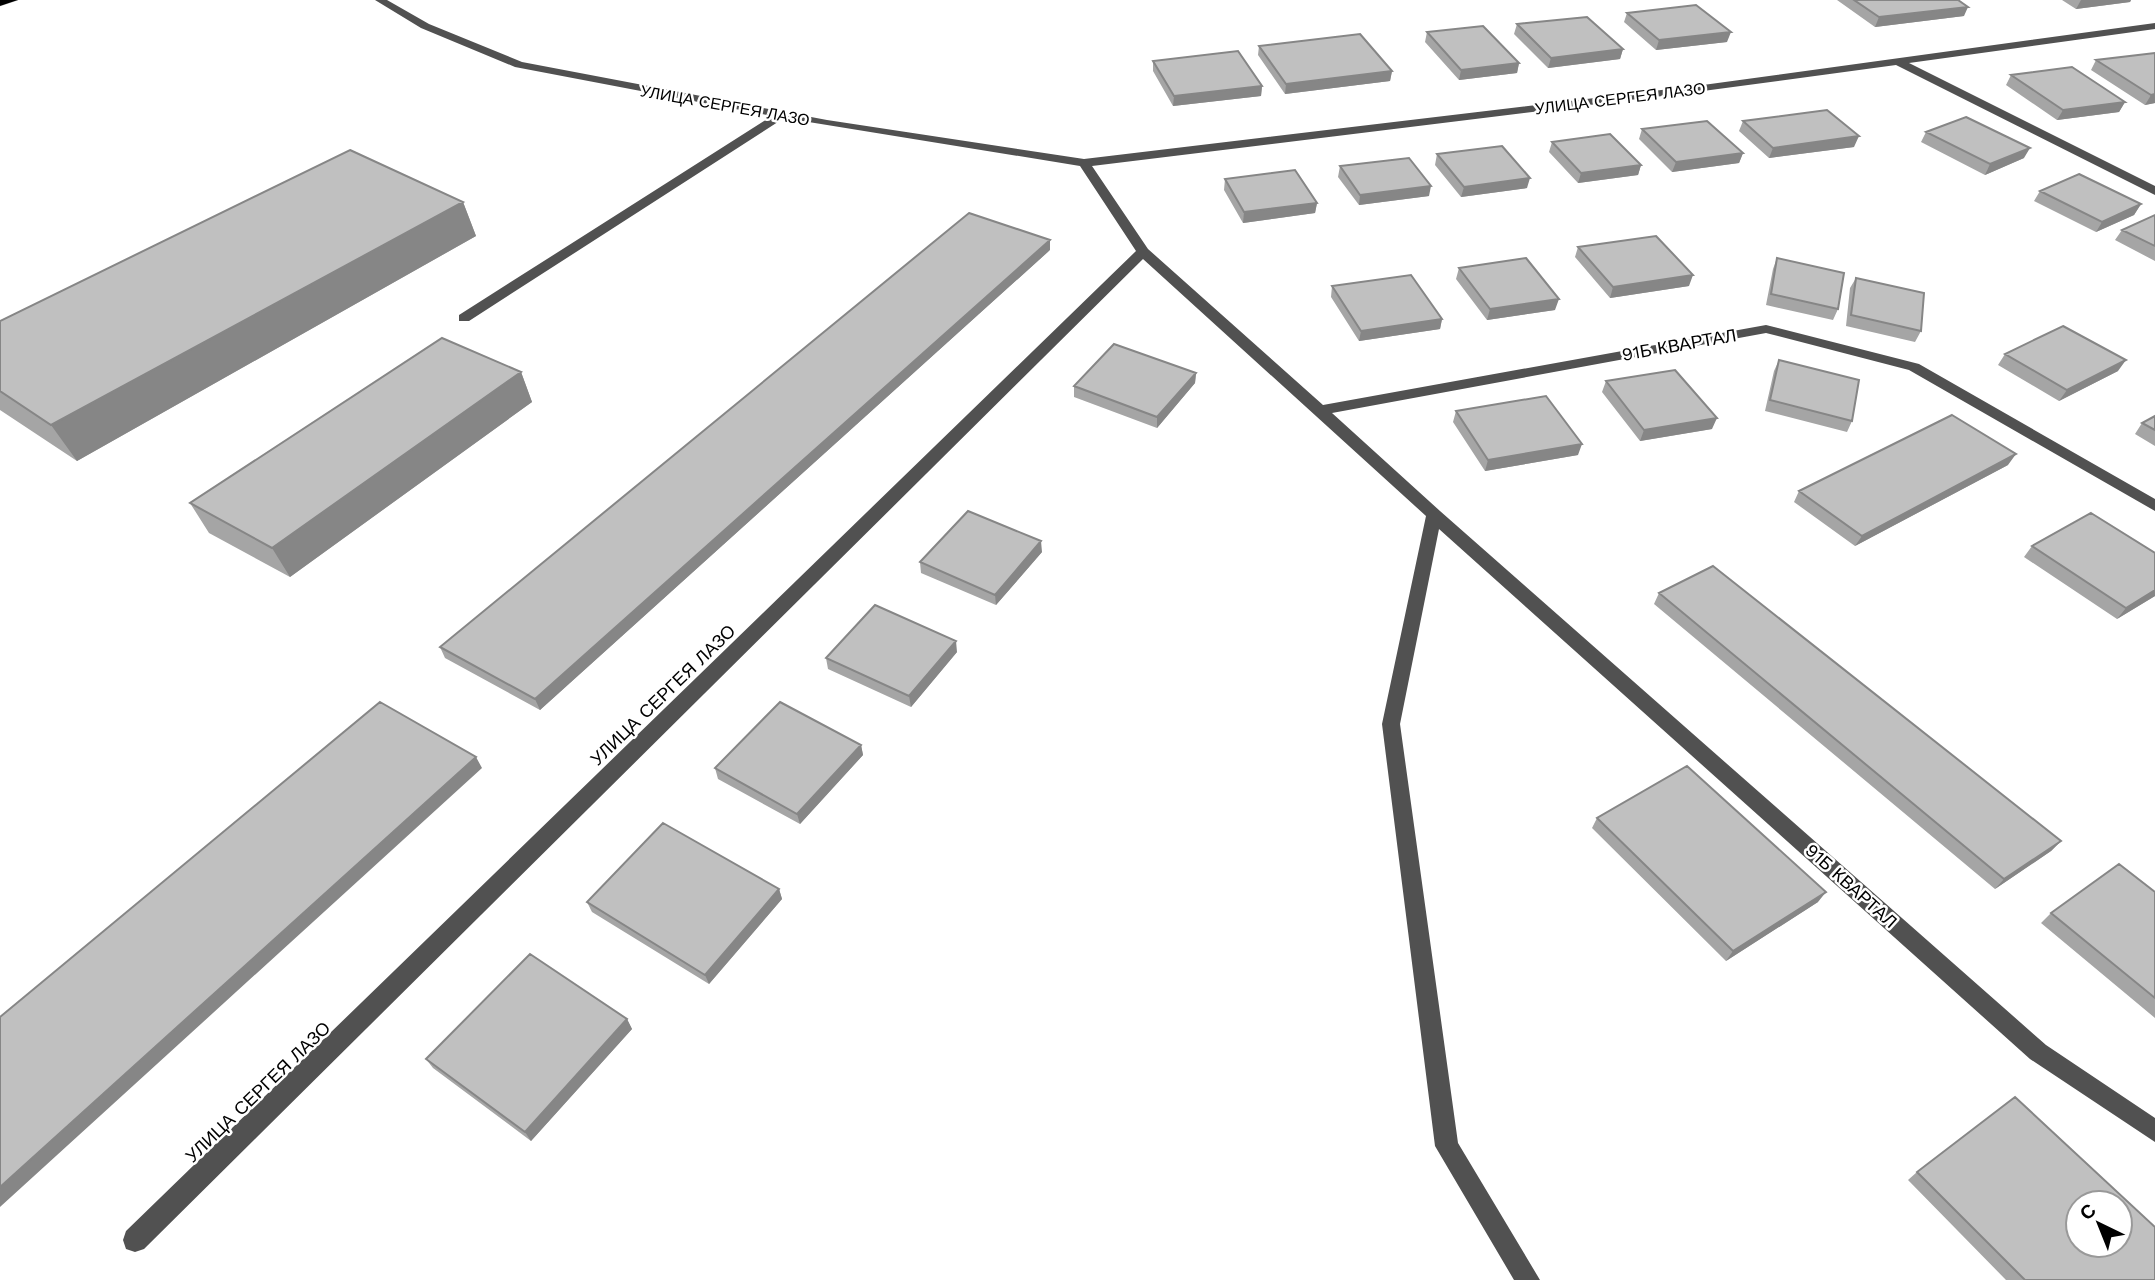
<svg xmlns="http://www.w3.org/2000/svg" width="2155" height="1280" font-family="'Work Sans',sans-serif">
  <rect width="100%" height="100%" fill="#fff"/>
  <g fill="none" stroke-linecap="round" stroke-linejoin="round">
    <g stroke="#dbdbdb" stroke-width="1">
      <path id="major" d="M0,0h18l-18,6z"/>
    </g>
    <path fill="#515151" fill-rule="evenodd" d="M375,0h12l42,24 93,38 305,58 257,39 619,-74 452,-62v6l-246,34 246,123v9l-259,-130 -193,26 -611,75 56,83 175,156 443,-80 153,39 236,135v12l-246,-141 -143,-37 -434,80 108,98 606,534 109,73v24l-125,-83 -591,-530 -39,195 58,419 82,137h-26l-79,-134 -53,-422 44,-208 -283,-257 -999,990 -9,3 -9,-3 -3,-9 3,-9 1010,-980 -56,-85 -296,-48 -315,203h-10v-6l313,-199 -257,-49 -94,-39z"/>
    <use href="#major" fill="#000" fill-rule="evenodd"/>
  </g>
  <path fill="#a5a5a5" d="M1837,0h121l6,16 -89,11z
    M2062,0h69l-1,2 -54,7z
    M1627,13l100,29 -71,8 -32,-28z
    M1517,24l106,25 -3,10 -72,9 -34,-34z
    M1427,32l92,31 -2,10 -58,7 -34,-38z
    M1259,46l133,25 -2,10 -105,13 -27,-39z
    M2155,53v50l-10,2 -54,-35 5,-10z
    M1153,61l109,25 -1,10 -88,10 -20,-35z
    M2011,75l114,27 -6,10 -62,8 -51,-35z
    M1743,121l111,26 -85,11 -30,-27z
    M1642,129l101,24 -4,10 -67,9 -33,-33z
    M1926,132l98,26 -39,17 -64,-33z
    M1552,142l89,23 -3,10 -60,8 -29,-31z
    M1437,154l90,34 -66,9 -26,-32z
    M1340,166l89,30 -70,9 -21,-28z
    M1225,179l92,24 -2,10 -72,10 -19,-33z
    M2040,191l101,13 -7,11 -38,17 -62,-31z
    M463,202l13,34 -399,225 -77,-51v-89z
    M2155,215v46l-40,-21 7,-10z
    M1578,247l111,39 -79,12 -35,-41z
    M1050,250l-510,460 -95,-52 -5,-11z
    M1777,258l61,51 -5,11 -67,-15 7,-36z
    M1459,268l96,42 -68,10 -31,-41z
    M1856,278l65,53 -6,11 -69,-16 4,-38z
    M1332,286l110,33 -2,10 -81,12 -28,-44z
    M2005,354l113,17 -59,30 -61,-36z
    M1779,360l73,61 -5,11 -82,-21 9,-40z
    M521,372l11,30 -242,175 -81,-44 -19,-30z
    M1196,373l-1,10 -38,45 -83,-31v-11z
    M1606,381l106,48 -72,12 -38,-49z
    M1456,411l122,44 -93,16 -32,-49z
    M2155,416v30l-20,-12 7,-11z
    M2008,465l-153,81 -61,-44 5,-11z
    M2032,546l123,7v43l-38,23 -93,-62z
    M1042,552l-46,53 -75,-32 -1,-11z
    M1659,593l402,248 -10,10 -56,38 -341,-285z
    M957,652l-46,55 -83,-38 -2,-11z
    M861,745l2,10 -63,69 -82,-45 -3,-11z
    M1597,818l221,84 -92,59 -134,-133z
    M779,889l3,10 -73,85 -117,-72 -5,-10z
    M2155,892v126l-114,-95 10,-10z
    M627,1019l5,10 -101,112 -98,-73 -7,-9z
    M1917,1172l238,108h-149l-98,-100z"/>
  <path fill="#868686" d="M2081,0h50l-1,2 -54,7z
    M1968,7l-4,9 -89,11 4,-10z
    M1731,32l-4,10 -71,8 3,-10z
    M1623,49l-3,10 -72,9 3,-10z
    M1519,63l-2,10 -58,7 2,-10z
    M1392,71l-2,10 -105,13 1,-10z
    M1262,86l-1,10 -88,10 1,-10z
    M2155,94v9l-10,2 6,-10z
    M2125,102l-6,10 -62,8 6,-10z
    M1859,136l-5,11 -85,11 4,-10z
    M2030,148l-6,10 -39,17 5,-11z
    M1743,153l-4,10 -67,9 4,-10z
    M1641,165l-3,10 -60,8 3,-10z
    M1530,178l-3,10 -66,9 3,-10z
    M1431,186l-2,10 -70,9 1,-10z
    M463,202l13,34 -399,225 -26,-36z
    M1317,203l-2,10 -72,10 1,-11z
    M2141,204l-7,11 -38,17 6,-10z
    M1050,240v10l-510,460 -5,-11z
    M1693,275l-4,11 -79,12 3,-11z
    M1559,299l-4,11 -68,10 3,-11z
    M1442,319l-2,10 -81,12 2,-10z
    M2126,360l-8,11 -59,30 8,-11z
    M521,372l11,30 -242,175 -18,-29z
    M1196,373l-1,10 -38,45v-11z
    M1717,418l-5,11 -72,12 4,-11z
    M1582,444l-4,11 -93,16 3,-11z
    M2016,454l-8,11 -153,81 7,-10z
    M1041,541l1,11 -46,53 -1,-10z
    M2155,590v6l-38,23 9,-11z
    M956,641l1,11 -46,55 -2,-11z
    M861,745l2,10 -63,69 -3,-10z
    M476,757l6,11 -482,439v-20z
    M2061,841l-10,10 -56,38 9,-10z
    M779,889l3,10 -73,85 -4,-9z
    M1826,892l-8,10 -92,59 7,-10z
    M627,1019l5,10 -101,112 -6,-9z"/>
  <path fill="#c0c0c0" stroke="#868686" stroke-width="2" fill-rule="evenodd" d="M1854,0h104l10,7 -89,10z
    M1696,5l35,27 -72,8 -32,-27z
    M1587,17l36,32 -72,9 -34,-34z
    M1483,26l36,37 -58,7 -34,-38z
    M1360,34l32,37 -106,13 -27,-38z
    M1238,51l24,35 -88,10 -21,-35z
    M2155,53v41l-4,1 -55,-35z
    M2072,67l53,35 -62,8 -52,-35z
    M1827,110l32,26 -86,12 -30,-27z
    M1966,117l64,31 -40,16 -64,-32z
    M1707,121l36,32 -67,9 -34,-33z
    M1610,134l31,31 -60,8 -29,-31z
    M1502,146l28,32 -66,9 -27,-33z
    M350,150l113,52 -412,223 -51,-34v-70z
    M1409,158l22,28 -71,9 -20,-29z
    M1295,170l22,33 -73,9 -19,-33z
    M2079,174l62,30 -39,18 -62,-31z
    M969,213l81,27 -515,459 -95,-52z
    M2155,215v31l-33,-16z
    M1656,236l37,39 -80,12 -35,-40z
    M1526,258l33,41 -69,10 -31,-41z
    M1777,258l67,15 -6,36 -67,-15z
    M1411,275l31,44 -81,12 -29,-45z
    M1856,278l68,15 -3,38 -70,-16z
    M2063,326l63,34 -59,30 -62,-36z
    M442,338l79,34 -249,176 -82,-45z
    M1114,344l82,29 -39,44 -83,-31z
    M1779,360l80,20 -7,41 -82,-21z
    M1675,370l42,48 -73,12 -38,-49z
    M1546,396l36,48 -94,16 -32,-49z
    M1952,415l64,39 -154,82 -63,-45z
    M2155,416v14l-13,-7z
    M968,511l73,30 -46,54 -75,-33z
    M2091,513l64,40v37l-29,18 -94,-62z
    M1713,566l348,275 -57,38 -345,-286z
    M875,605l81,36 -47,55 -83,-38z
    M380,702l96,55 -476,430v-170z
    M780,702l81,43 -64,69 -82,-46z
    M1687,766l139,126 -93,59 -136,-133z
    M663,823l116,66 -74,86 -118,-73z
    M2119,864l36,28v106l-104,-85z
    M530,954l97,65 -102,113 -99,-73z
    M2015,1097l140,130v53h-130l-108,-108zM2078,1203h42v42h-42z"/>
  <g text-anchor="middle" stroke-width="5" stroke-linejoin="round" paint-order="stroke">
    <g font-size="16" fill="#000" stroke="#fff">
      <text transform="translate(1620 98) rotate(-7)" y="6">УЛИЦА СЕРГЕЯ ЛАЗО</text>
      <text transform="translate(725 105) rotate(10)" y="6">УЛИЦА СЕРГЕЯ ЛАЗО</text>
    </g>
    <g font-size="18" fill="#000" stroke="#fff">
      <text transform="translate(1679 345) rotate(-10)" y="6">91Б КВАРТАЛ</text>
      <text transform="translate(663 695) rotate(-44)" y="6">УЛИЦА СЕРГЕЯ ЛАЗО</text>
      <text transform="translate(1851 886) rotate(42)" y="6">91Б КВАРТАЛ</text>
      <text transform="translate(258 1092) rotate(-44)" y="6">УЛИЦА СЕРГЕЯ ЛАЗО</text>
    </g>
  </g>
  <g transform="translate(2099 1224) rotate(317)"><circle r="33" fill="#ffffff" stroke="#999999" stroke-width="2"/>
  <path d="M0-5L12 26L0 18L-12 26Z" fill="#000000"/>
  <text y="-10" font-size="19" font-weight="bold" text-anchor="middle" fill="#000000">С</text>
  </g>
</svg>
